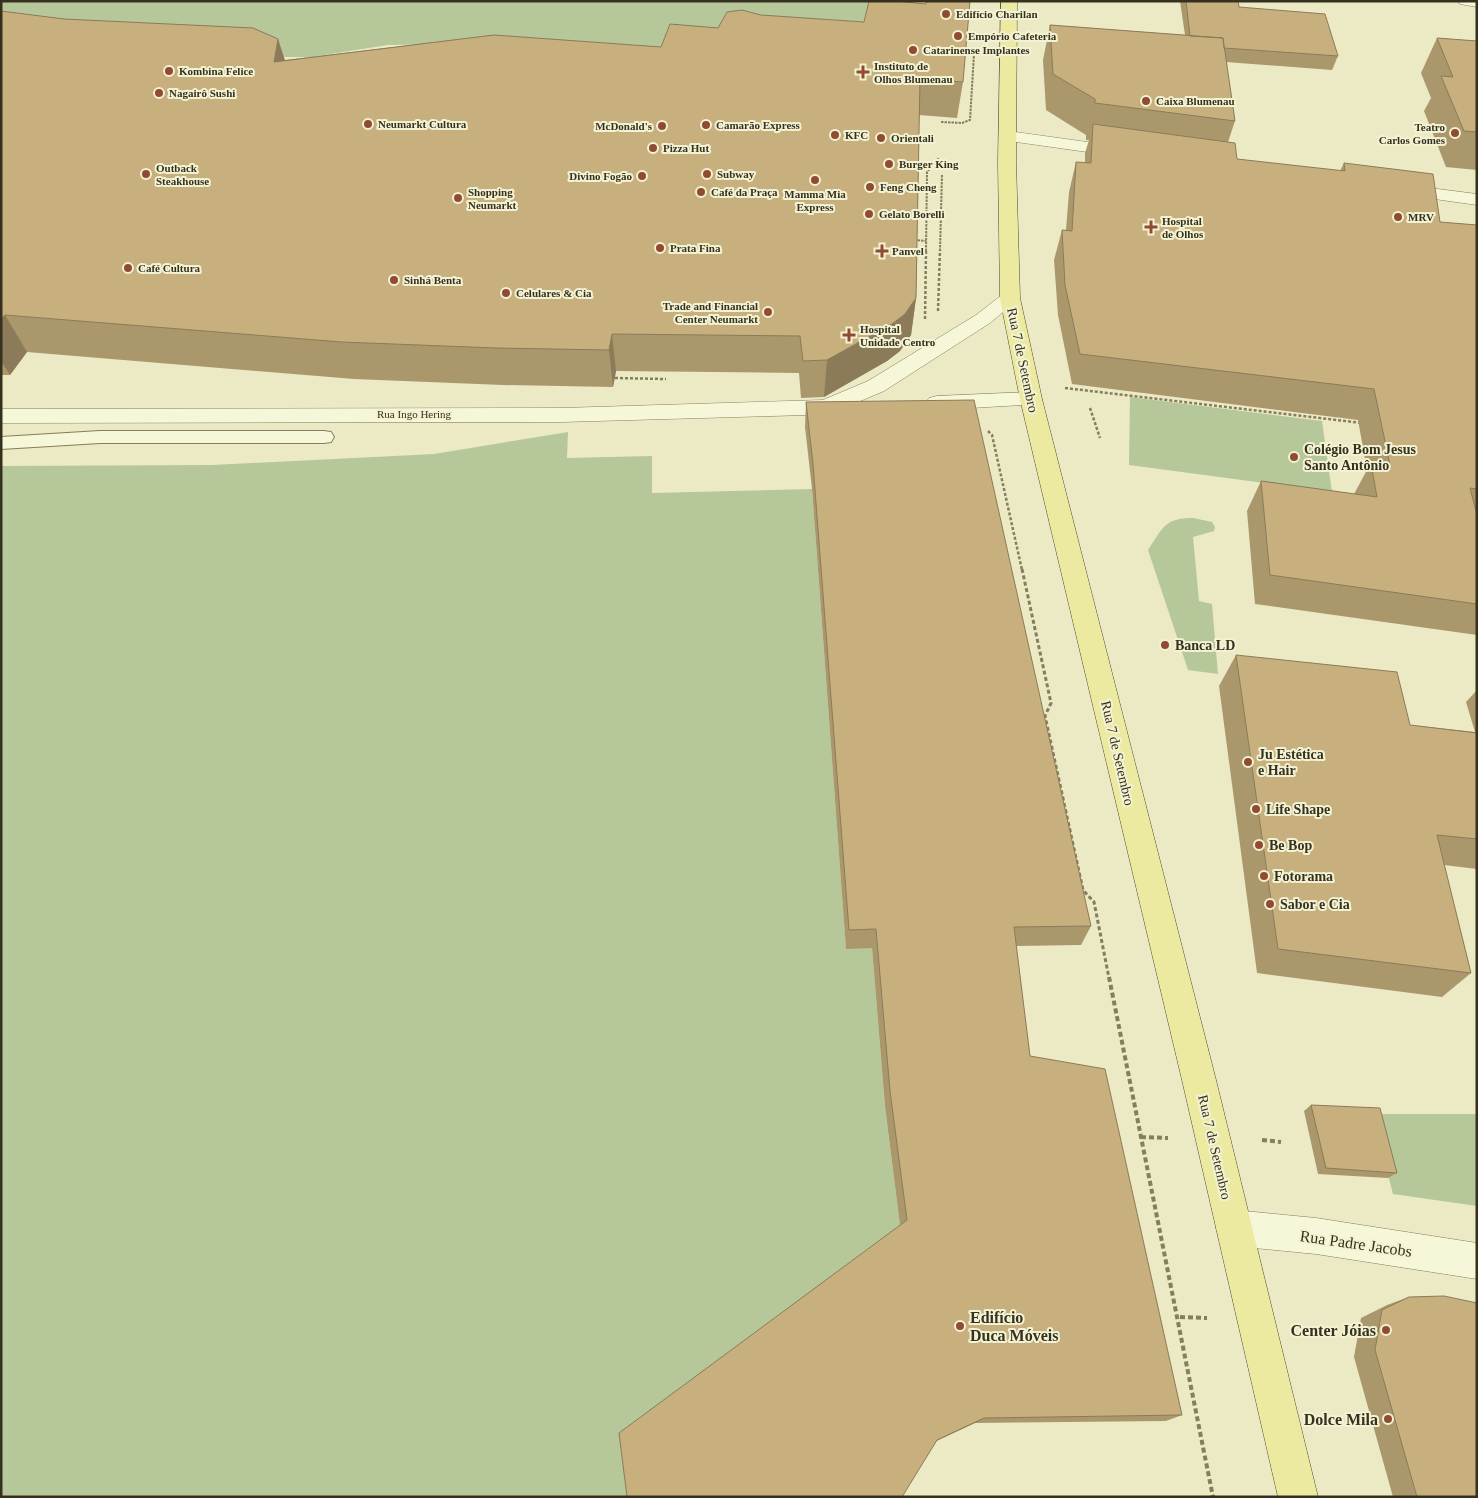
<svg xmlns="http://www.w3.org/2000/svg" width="1478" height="1498" font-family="'Times New Roman',serif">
  <rect width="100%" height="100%" fill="#ebeac5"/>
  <path fill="#b6c89a" d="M1,1h894l9,7 7,12 -272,32 -173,-8 -78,1 -76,12h-25l-286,-20z
    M1130,397l192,24 10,71 -203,-27z
    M568,432l-1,26 85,-2v37l160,-4 34,459h26l13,160 16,124 -270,265h-630v-1031l211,-1 222,-11z
    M1193,518l19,4 3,5 -1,4 -21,6 6,64 13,3 6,70 -30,-4 -40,-120c15,-22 16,-32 45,-32z
    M1372,1114h105v92l-84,-12z"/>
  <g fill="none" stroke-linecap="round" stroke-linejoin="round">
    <g stroke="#857d5d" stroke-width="2">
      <path id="service" d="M100,431h224l7,1 3,5 -3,5 -7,1h-224l-99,6v-12z"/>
    </g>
    <g stroke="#857d5d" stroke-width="1">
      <path id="minor" d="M1008,131l115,16 6,1 3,4 -3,4 -6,1 -121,-17 -3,-4 3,-4z
        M1398,184l79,10v11l-85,-12 -3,-4 3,-4z
        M1010,292l7,2 3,4 -30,25 -106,68 -33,14 2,2 -3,5 -8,2 -280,8 -561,1v-14l561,-1 261,-8 45,-19 108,-66 27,-21z
        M1031,392l8,2 3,5 -3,5 -102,6 -8,-2 -3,-5 3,-5 8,-2z"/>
    </g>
    <g stroke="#857d5d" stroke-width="1">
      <path id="tertiary" d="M1458,1h19v6l-17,-3z
        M1234,1210l82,8 161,25v36l-161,-25 -82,-8 -13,-5 -5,-13 5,-13z"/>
    </g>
    <g stroke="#534a30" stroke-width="1">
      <path id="primary" d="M1001,1h16l-1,161 4,136 22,101 174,681 102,417h-40l-96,-417 -162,-681 -20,-101 -2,-136z"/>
    </g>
    <path stroke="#857d5d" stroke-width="2" stroke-dasharray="2.5 1" stroke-linecap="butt" d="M941,122l21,1 8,-3 4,-66
      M914,240l12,1
      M926,251l1,-79 12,-14
      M940,251l2,-77"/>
    <path stroke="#857d5d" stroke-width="2.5" stroke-dasharray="3 2" stroke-linecap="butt" d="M938,311l2,-61
      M925,319l1,-69
      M615,378l51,1
      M1065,388l297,35
      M1090,408l10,30
      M988,431l4,4 30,135"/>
    <path stroke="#857d5d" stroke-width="3" stroke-dasharray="4 2.5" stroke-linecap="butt" d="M1022,569l29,134 -6,13 38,174 11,12 15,76"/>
    <path stroke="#857d5d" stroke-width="4" stroke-dasharray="5 3" stroke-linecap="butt" d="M1109,977l104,520
      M1141,1137l27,1
      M1262,1140l19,2
      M1180,1317l27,1"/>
    <use href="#service" fill="#f6f6d8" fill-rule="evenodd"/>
    <use href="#minor" fill="#f6f6d8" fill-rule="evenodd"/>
    <use href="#tertiary" fill="#f6f6d8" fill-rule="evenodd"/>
    <use href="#primary" fill="#ece9a0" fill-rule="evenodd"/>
  </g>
  <path fill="#ab976c" d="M1180,1h58l1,6 99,49 -6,14 -106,-8 9,59 -7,21 9,17 103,12 4,-8 96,59 37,3v410l-222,-31 -8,-93 14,-30 93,13 13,-24 -9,-50 -286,-36 -14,-69 -4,-55 8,-30h4l3,-38 7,-30 9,1v-10l4,-13h-3v-5l-40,-25 -3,-50 7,-35 135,10z
    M1,11l63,8 214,20 7,21 209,-25 469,47 -6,36 -38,-3 -3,183 -5,37 -11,16 -13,10 -63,36 -23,1 -2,-25 -183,-2 -3,16 -110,-2 -149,-6 -327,-27 -17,23h-9z
    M1437,38l40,3v129l-31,-3 -22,-56 7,-13 -10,-25z
    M806,402l285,524 -10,19 -65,1 14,110 152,359 -16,6 -191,2 -75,-198 -15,-118 -13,-159 -26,1 -34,-460 -7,-62z
    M1236,655l174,70 65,7 -9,-30 11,-12v179l-33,-4 27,108 -29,24 -185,-24 -38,-287z
    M1311,1105l86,68 -9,5 -70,-4 -14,-63z
    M1409,1297l68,200h-84l-39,-140 7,-39 26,-13z"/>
  <path fill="#8b7b58" d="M278,39l11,35 -15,-12z
    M916,298l-5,37 -11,16 -13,10 -63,36 3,-37z
    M5,315l22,37 -17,23 -9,-14v-42z
    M612,334l4,37 -3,16 -4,-37z
    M984,1418l-9,5 -45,21 7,-4z"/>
  <path fill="#c7b07e" stroke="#8b7b58" d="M869,1h26l31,3v-3h44l-7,81 -43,-3 -4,219 -11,16 -13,10 -65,36 -24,1 -3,-25 -188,-2 -3,16 -113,-2 -154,-6 -337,-27 -4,4v-308l63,8 189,9 25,11 -4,23 220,-27 167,12 9,-23 48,4 9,-16 15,-2 19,5 103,7z
    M1186,1h52l1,6 86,7 13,42 -114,-8 -1,-10 -33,-2z
    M1050,25l173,13 12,83 -140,-18v-4l-42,-25z
    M1437,38l40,3v91l-13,-1 -23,-55 12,1z
    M1093,124l142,19 2,16 108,12 -1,-8 89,11 7,48 37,3v264l-7,-1 7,27v89l-207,-29 -9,-94 116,16 -6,-34 19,2 -16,-76 -294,-35 -15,-69 -3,-55 10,1 4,-69 15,1z
    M974,400l117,526 -77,1 16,129 75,13 77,346 -198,3 -47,22 -35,57h-275l-8,-64 288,-213 -17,-129 -14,-162 -27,1 -36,-466 -7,-62z
    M1236,655l161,17 13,53 67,8v106l-40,-4 34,138 -193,-24z
    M1311,1105l69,3 17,65 -71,-5z
    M1444,1296l33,7v194h-60l-42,-147 7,-40 27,-13z"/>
  <g fill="#904b31" stroke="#f3f3d4" stroke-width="2">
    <circle cx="946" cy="14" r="5"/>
    <circle cx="958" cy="36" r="5"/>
    <circle cx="913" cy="50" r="5"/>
    <circle cx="169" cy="71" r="5"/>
    <path d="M860.5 64.5h5v5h5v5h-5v5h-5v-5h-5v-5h5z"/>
    <circle cx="159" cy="93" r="5"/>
    <circle cx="1146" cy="101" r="5"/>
    <circle cx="368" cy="124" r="5"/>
    <circle cx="706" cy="125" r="5"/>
    <circle cx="662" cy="126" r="5"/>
    <circle cx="1455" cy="133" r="5"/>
    <circle cx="835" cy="135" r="5"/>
    <circle cx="881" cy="138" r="5"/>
    <circle cx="653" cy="148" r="5"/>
    <circle cx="889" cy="164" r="5"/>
    <circle cx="146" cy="174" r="5"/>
    <circle cx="707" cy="174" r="5"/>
    <circle cx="642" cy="176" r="5"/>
    <circle cx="815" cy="180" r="5"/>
    <circle cx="870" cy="187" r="5"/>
    <circle cx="701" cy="192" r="5"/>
    <circle cx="458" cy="198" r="5"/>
    <circle cx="869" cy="214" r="5"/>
    <circle cx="1398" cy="217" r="5"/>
    <path d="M1148.5 219.5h5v5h5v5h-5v5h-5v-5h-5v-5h5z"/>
    <circle cx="660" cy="248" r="5"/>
    <path d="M879.5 243.5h5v5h5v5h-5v5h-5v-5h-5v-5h5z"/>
    <circle cx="128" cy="268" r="5"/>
    <circle cx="394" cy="280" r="5"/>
    <circle cx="506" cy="293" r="5"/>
    <circle cx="768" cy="312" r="5"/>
    <path d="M846.5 327.5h5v5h5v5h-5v5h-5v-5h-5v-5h5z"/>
    <circle cx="1294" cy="457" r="5"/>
    <circle cx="1165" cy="645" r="5"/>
    <circle cx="1248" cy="762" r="5"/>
    <circle cx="1256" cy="809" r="5"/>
    <circle cx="1259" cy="845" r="5"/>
    <circle cx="1264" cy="876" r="5"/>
    <circle cx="1270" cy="904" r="5"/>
    <circle cx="960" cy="1326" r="5"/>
    <circle cx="1386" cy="1330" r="5"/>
    <circle cx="1388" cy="1419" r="5"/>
  </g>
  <g text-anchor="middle" stroke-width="4" stroke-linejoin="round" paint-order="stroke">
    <g font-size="11" font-weight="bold" fill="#36311f" stroke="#f3f3d4" text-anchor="start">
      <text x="956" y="18">Edifício Charilan</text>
      <text x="968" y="40">Empório Cafeteria</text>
      <text x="923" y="54">Catarinense Implantes</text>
      <text x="874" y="70">Instituto de<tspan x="874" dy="13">Olhos Blumenau</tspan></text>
      <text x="179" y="75">Kombina Felice</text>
      <text x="169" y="97">Nagairô Sushi</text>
      <text x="1156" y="105">Caixa Blumenau</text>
      <text x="378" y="128">Neumarkt Cultura</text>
      <text x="716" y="129">Camarão Express</text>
      <text x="652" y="130" text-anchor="end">McDonald's</text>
      <text x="1445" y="131" text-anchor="end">Teatro<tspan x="1445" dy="13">Carlos Gomes</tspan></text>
      <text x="845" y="139">KFC</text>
      <text x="891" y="142">Orientali</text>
      <text x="663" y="152">Pizza Hut</text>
      <text x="899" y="168">Burger King</text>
      <text x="156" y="172">Outback<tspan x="156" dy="13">Steakhouse</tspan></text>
      <text x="717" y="178">Subway</text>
      <text x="632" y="180" text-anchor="end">Divino Fogão</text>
      <text x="880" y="191">Feng Cheng</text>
      <text x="468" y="196">Shopping<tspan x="468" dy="13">Neumarkt</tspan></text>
      <text x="711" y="196">Café da Praça</text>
      <text x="815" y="198" text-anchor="middle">Mamma Mia<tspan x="815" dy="13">Express</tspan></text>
      <text x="879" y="218">Gelato Borelli</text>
      <text x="1408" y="221">MRV</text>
      <text x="1162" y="225">Hospital<tspan x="1162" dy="13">de Olhos</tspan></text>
      <text x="670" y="252">Prata Fina</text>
      <text x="892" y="255">Panvel</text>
      <text x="138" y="272">Café Cultura</text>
      <text x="404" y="284">Sinhá Benta</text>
      <text x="516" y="297">Celulares &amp; Cia</text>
      <text x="758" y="310" text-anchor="end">Trade and Financial<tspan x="758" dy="13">Center Neumarkt</tspan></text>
      <text x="860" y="333">Hospital<tspan x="860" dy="13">Unidade Centro</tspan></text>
    </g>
    <g font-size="11" fill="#36311f" stroke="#f3f3d4">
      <text x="414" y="418">Rua Ingo Hering</text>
    </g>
    <g font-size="14" fill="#36311f" stroke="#f3f3d4">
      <text transform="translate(1023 360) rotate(78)" y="5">Rua 7 de Setembro</text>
      <text transform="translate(1118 753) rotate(77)" y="5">Rua 7 de Setembro</text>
      <text transform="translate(1215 1147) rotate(77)" y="5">Rua 7 de Setembro</text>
    </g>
    <g font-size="14" font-weight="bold" fill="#36311f" stroke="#f3f3d4" text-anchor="start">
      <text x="1304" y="454">Colégio Bom Jesus<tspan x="1304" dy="16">Santo Antônio</tspan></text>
      <text x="1175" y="650">Banca LD</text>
      <text x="1258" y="759">Ju Estética<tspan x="1258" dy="16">e Hair</tspan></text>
      <text x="1266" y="814">Life Shape</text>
      <text x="1269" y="850">Be Bop</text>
      <text x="1274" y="881">Fotorama</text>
      <text x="1280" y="909">Sabor e Cia</text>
    </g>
    <g font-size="16" fill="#36311f" stroke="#f3f3d4">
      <text transform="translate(1356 1243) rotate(8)" y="6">Rua Padre Jacobs</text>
    </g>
    <g font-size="16" font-weight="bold" fill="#36311f" stroke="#f3f3d4" text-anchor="end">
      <text x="970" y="1323" text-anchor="start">Edifício<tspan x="970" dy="18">Duca Móveis</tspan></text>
      <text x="1376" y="1336">Center Jóias</text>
      <text x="1378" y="1425">Dolce Mila</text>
    </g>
  </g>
  <rect width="1478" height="1498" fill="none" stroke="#36311f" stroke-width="5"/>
</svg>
